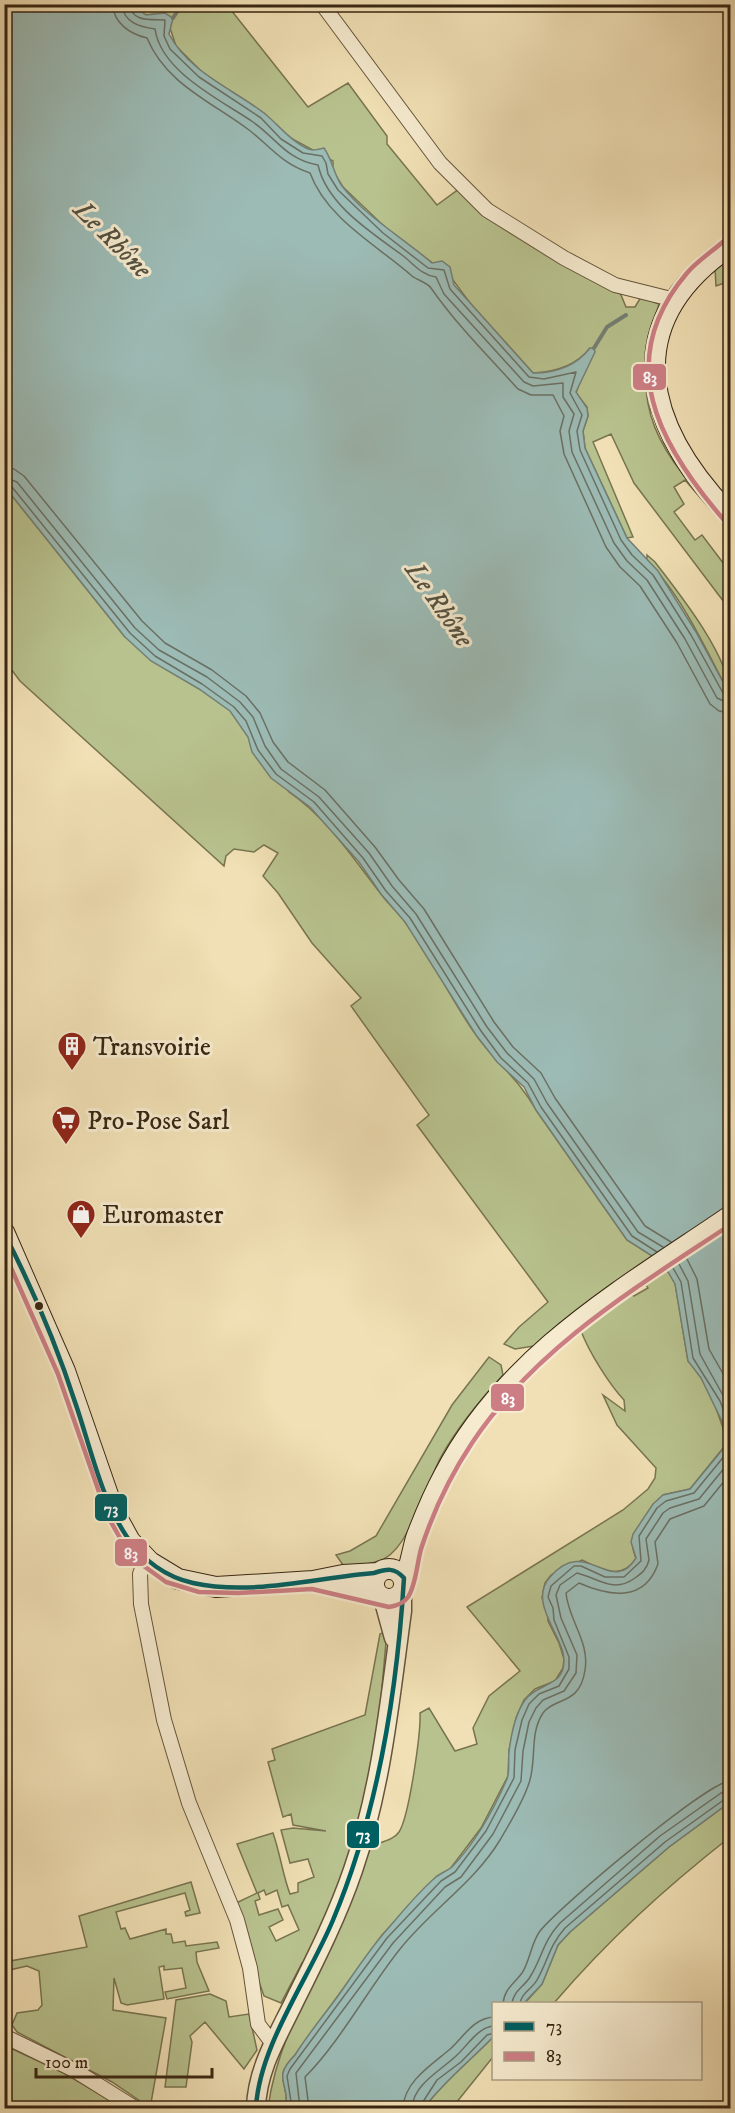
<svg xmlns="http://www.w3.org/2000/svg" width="735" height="2113" font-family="'IM FELL DW Pica',serif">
  <rect width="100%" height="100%" fill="#f1e0b5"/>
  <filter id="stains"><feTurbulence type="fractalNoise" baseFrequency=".00333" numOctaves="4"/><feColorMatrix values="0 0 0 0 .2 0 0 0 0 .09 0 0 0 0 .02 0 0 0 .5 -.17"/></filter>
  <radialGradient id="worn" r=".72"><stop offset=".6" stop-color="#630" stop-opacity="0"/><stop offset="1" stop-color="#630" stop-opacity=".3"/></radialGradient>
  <path fill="#b8c28e" stroke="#787450" stroke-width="1.5" fill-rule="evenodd" d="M132,5h95l81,102 40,-24 39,53v8l50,61 22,-16 154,99 8,7 5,12h9l6,-10 18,7c-34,106 -1,148 71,223v5l-45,-52 -11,7 10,17 -10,8 21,28 7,-5 28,37v38l-96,-127 -23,-49 -18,8 40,95 -6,1 -42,-90 -2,-17 5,-15 -1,-9 -11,-14 14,-45c-14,18 -34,24 -57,25l-63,-70 -20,-27 -63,-47 -44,-42 -10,-16v-10l-48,-26 -20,-21 -62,-41 -27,-27 -11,-33 -19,2z
    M730,256v25l-14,5 -1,-18z
    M5,487l120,150 63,6 101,149c39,27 63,65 92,102 7,10 17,18 24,28 27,35 45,77 71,113 20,28 43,44 60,75l91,130 27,17 -120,89 -19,3 -11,-5 15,-17 29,-25 -131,-177 12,-10 -78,-109 10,-8 -49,-55 -34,-50 -15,-17 15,-23 -14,-8 -10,7 -20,-3 -8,7 -2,10 -204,-185 -15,-20z
    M647,555l8,7c24,31 75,95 75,133 -22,-41 -49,-102 -83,-134z
    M667,1270l8,13 13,78c19,17 28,47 36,70l4,2v9l-38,47 -27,6 -30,54 3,10c-15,22 -36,10 -54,1l-31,15 -6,8 -3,15 5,11 1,12 11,22 5,16 -1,9 -8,13 -20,8 -11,11 -8,18 -7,32 -1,26 -27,52 -31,41 -13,7 -55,59 -87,120c-24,24 -5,27 -9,53h-18c9,-70 49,-132 78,-196 10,-21 16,-44 24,-65 9,-5 23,-6 29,-15 10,-15 22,-99 21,-119l9,-5 26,43 22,-7 -4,-16 16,-32 31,-25 -53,-64 156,-97 25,-21 7,-11 1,-10 -39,-43 -14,-30 22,16 -1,-11c-15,-16 -35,-48 -43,-69l51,-37 2,2 14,-8 -2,-3z
    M489,1357l12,8 2,10c-23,25 -44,50 -61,80 -16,28 -31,90 -58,104 -13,6 -28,6 -41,6l-7,-10 14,-4 26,-15 76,-131z
    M387,1631l-10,112 -16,76 -30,86 -27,59 -2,-1 -21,40 -17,-7 -32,-91 25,-12 -20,-49 36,-11c7,20 10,43 17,61l8,-2v-9l16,-6 -6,-18 -18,4 -9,-33 12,-2 33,3 -33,-6 -2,-11 -8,3 -15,-55 7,-2 -3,-11 93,-34 15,-81zM264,1890l2,5 11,-5 5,17 6,-2 11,25 -23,11 -7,-14 14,-7 -5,-11 -19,6 -4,-14 5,-2 -2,-6z
    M730,1802v35c-66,52 -121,102 -176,166l-30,1 18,-20 16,-39 12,-13 99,-85z
    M191,1882l9,31 -14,3 -1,-4 5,-2 -5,-17 -69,19 5,17 4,-1 5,11 36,-10v5h5l2,9 12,-2 1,5 31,-4 2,6 -23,4 1,10 12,29 -42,8 -2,-7 21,-4 -4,-20 -18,2v-4l-5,1 5,32 -37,6 -6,-2 -7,-25 -1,32 53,8 -15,85 -5,2 -34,-23 -95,-50 -5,-7 5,-12 21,-3 4,-5 -3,-34 -12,-5 -22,5v-9l82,-15 -8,-31z
    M210,1994l16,7 3,16 20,-3 8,36 -13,19 -39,-47 -15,14 2,6 -6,45h-21l11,-87z
    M493,2037v20l-41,51h-28c20,-27 46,-47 69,-71z
    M4,2045l60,28 59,35h-110l-8,-4z"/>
  <path fill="#9cbbb5" stroke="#747f73" stroke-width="1.5" d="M4,5h128l14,10 19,-2 8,5 -4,16c20,38 62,54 95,79 14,11 25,27 42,35 6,3 11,2 18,0 9,13 9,25 18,38 24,31 60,51 90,77l10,-2 8,6 4,18 79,88c23,0 43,-7 57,-25h4l1,4 -19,40 11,16 1,8 -5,15 2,17 42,90 31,33 38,61 34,63v1107l-61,45 -99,85 -12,13 -16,39 -18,19 -30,1 -1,33c-23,24 -49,44 -69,71h-138c4,-26 -15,-29 9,-53 13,-21 29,-40 43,-59 15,-21 29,-43 46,-63 16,-18 33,-40 52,-56 5,-4 11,-6 16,-10 23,-24 42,-58 55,-88 3,-8 1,-19 2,-27 2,-17 6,-38 16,-52 12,-17 39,-13 39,-39 0,-26 -37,-58 -14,-84 36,-43 61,21 86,-19l-5,-16 2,-8 20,-30 10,-9 27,-6 32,-39 7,-14 -28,-58 -13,-17 -13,-77 -8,-14 -13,-13 -27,-17 -91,-130 -12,-23 -27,-25 -21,-27 -71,-113 -24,-28 -22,-32 -49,-55 -39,-29 -19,-26 -4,-15 -18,-26 -31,-22 -48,-28 -26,-24 -120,-150z"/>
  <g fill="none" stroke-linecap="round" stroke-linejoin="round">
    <path stroke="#6a7063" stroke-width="1.5" d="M113,4c0,19 17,30 34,34 19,46 65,64 102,92 22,17 33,34 61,43 17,46 67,72 102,103 5,4 16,7 19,12 25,36 57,68 87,101l13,6h22l11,21 -4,15 4,23 42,93 14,20 20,19 37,57 33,61 9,7 11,2
      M122,4c1,19 19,23 33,25 6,43 66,71 98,93 24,17 34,38 65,43 9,40 53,67 84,90 12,9 19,20 34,22l8,17 80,88 9,4 30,-3v14l11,17 -5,17 3,21 42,91 13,18 20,19 38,59 32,59 13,6
      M129,4c3,19 23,15 36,16l-1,16 6,13 29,28 62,41 20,21 22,14 19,3 4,7 2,11 10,16 45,43 45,35 16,2 6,19 79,88 15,2 32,-7 -6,21 12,22 -5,16 3,19 41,90 11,15 21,20 38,60 32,58 7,4
      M4,468l10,1 10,7 118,145 23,22 47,27 34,26 14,17 13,29 15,20 37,28 50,57 24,33 25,29 70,113 19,25 28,26 14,25 90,128 26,16
      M4,477l13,5 118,146 24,22 48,27 33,25 13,15 12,29 16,23 38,28 50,56 23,33 24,28 71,113 20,26 27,26 13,24 91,129 25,15
      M4,484l8,3 118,146 25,23 47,28 32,23 12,14 12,29 18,24 38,28 49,56 23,33 24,27 71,113 20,27 27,25 13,24 91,129 25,16
      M687,1259l10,20 12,70 21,37
      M679,1264l9,17 12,73 30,54
      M673,1268l8,14 12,76 27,43 10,26
      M503,2004c1,-15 11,-20 19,-31 8,-12 9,-30 18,-42 19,-24 167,-149 190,-150
      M512,2004c1,-13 12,-17 18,-27 13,-21 12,-34 30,-54l100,-87 61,-43 9,-3
      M520,2004c1,-11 12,-15 17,-24 11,-19 12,-34 28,-52l100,-86 60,-43 5,-1
      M292,2108l-5,-32 3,-7 97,-131 54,-57 14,-9 31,-41 28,-53 1,-28 7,-30 7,-16 10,-10 20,-8 10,-17v-12l-15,-37 -1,-12 -5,-11 3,-11 23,-20h7l24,11h19l17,-16 -2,-25 18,-28 9,-7 28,-8 36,-44
      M300,2108l-4,-35 97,-130 52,-56 16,-10 32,-43 28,-53 2,-30 6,-29 7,-14 7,-8 21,-9 12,-18 1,-18 -16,-37 -5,-23 4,-10 17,-12c21,5 36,21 58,5 7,-5 12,-9 14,-18l-3,-21 17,-26 7,-5 29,-9 31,-38
      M309,2108l-4,-31c35,-35 63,-88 95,-128 31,-39 74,-66 100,-109 10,-17 23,-38 29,-57 8,-22 0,-49 14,-70 11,-16 37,-7 42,-43 5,-28 -17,-51 -19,-77l13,-10c30,13 65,20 79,-19l-3,-22 15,-23 34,-13 26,-32
      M403,2108c1,-26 28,-43 46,-58 14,-12 24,-32 45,-33
      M412,2108c1,-24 30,-38 45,-53 11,-10 21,-28 37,-29
      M419,2108l18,-28 24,-18 26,-27 7,-2"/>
    <path stroke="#747f73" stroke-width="4" d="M173,18l9,-14
      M594,348l13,-21 19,-12"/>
    <g stroke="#66543a" stroke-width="16">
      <path id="minor" d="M322,4l118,159 47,47 77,48 51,27 60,15
        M146,1558l-6,16 1,30 23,116 25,83 48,117 13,48 8,56 15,20
        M4,2036l70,34 61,38"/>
    </g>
    <g stroke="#66543a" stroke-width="21">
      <path id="tertiary" d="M383,1598l11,40
        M256,2108c1,-40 23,-74 40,-110 21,-42 42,-84 57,-128 29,-84 37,-172 49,-259v-18"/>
    </g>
    <g stroke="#372511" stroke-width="22">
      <path id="secondary" d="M730,246c-115,79 -84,182 0,269
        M4,1232l61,139 49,141 16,29 20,21 28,17 38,8 97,-6 30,-6 35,-2
        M374 1584a15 15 0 1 1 30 0a15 15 0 1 1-30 0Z
        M404,1581c6,-14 8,-29 12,-43 8,-21 17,-43 28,-63 62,-120 179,-186 286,-259
        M322,1583l56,12"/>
    </g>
    <use href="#minor" stroke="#f6ebcf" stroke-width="14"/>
    <use href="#tertiary" stroke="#f6ebcf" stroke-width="18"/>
    <use href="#secondary" stroke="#f6ebcf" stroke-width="20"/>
    <g stroke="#f6ebcf" stroke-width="9">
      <path id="bus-1" d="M4,1233c29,56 53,113 72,172 15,44 25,93 51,132 16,23 39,40 66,46 59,13 122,-5 181,-10 13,-4 20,-6 30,5 -7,115 -26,235 -71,342 -24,58 -74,126 -77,188"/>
    </g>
    <g stroke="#f6ebcf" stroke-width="9">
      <path id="bus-2" d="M724,520c-65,-75 -112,-159 -37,-247 10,-12 26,-22 38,-33
        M4,1252l54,122 49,141 17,30 17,19 25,18 33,10 39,1 74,-4 77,18c7,-1 14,-3 19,-10 8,-12 9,-34 13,-48 12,-37 29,-73 51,-106 64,-96 165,-156 258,-218"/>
    </g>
    <use href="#bus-1" stroke="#005f61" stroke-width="4.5"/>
    <use href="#bus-2" stroke="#cd7e84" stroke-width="4.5"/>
  </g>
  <defs>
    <g id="building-pin" transform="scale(1.5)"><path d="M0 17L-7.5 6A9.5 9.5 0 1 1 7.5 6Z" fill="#8f2418" stroke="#f6ebcf"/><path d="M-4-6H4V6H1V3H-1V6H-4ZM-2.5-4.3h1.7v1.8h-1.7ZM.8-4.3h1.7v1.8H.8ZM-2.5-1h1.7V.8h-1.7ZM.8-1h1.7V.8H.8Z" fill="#fff"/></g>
    <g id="supermarket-pin" transform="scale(1.5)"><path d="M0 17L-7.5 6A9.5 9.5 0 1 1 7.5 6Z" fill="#8f2418" stroke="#f6ebcf"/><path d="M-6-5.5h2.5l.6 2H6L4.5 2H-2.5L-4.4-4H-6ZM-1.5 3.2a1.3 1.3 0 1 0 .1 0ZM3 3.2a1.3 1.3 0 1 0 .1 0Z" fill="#fff"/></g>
    <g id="shop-pin" transform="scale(1.5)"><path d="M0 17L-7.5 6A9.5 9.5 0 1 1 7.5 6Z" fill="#8f2418" stroke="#f6ebcf"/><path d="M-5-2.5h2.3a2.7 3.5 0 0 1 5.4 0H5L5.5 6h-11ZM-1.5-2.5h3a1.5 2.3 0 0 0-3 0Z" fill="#fff"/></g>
  </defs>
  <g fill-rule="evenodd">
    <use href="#building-pin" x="72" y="1046"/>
    <use href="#supermarket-pin" x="66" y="1120"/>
    <use href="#shop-pin" x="81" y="1214"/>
  </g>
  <circle fill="#372511" stroke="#f6ebcf" stroke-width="2" cx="39" cy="1306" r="5"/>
  <g text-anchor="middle" stroke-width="6" stroke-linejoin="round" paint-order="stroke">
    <g font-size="26" fill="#372511" stroke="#f6ebcf" text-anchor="start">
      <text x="93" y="1055">Transvoirie</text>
      <text x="87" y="1129">Pro-Pose Sarl</text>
      <text x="102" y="1223">Euromaster</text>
    </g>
    <g font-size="27" font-style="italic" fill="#555242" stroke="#f6ebcf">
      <text transform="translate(113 239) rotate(45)" y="9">Le Rhône</text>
      <text transform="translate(440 604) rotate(55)" y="9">Le Rhône</text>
    </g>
  </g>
  <g stroke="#f6ebcf" stroke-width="2">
    <rect x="632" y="363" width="35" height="28" rx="6" fill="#cd7e84"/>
    <rect x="490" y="1383" width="35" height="29" rx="6" fill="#cd7e84"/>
    <rect x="94" y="1493" width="34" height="29" rx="6" fill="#005f61"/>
    <rect x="114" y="1538" width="34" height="29" rx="6" fill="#cd7e84"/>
    <rect x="346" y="1820" width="34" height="29" rx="6" fill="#005f61"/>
  </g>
  <g font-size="16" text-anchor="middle" font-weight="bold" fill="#fff">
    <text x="650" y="383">83</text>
    <text x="508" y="1404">83</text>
    <text x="111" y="1514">73</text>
    <text x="131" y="1559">83</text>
    <text x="363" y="1840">73</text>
  </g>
  <rect width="735" height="2113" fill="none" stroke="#f1e0b5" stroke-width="24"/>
  <rect x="6" y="6" width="723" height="2101" fill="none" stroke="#372511" stroke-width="3"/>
  <rect x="12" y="12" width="711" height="2089" fill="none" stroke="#372511" stroke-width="1.5"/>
  <rect x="492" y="2002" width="210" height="78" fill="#f6ebcf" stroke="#aa9c83" stroke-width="1.5"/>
  <rect x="504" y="2022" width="30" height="9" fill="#005f61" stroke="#aa9c83" stroke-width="1.5"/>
  <text x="546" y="2032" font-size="18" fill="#372511">73</text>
  <rect x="504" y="2052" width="30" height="9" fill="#cd7e84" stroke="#aa9c83" stroke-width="1.5"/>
  <text x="546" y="2062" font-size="18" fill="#372511">83</text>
  <path d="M36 2068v9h176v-9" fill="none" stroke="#372511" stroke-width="3"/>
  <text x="45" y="2068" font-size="18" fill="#372511" stroke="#f6ebcf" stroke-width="4.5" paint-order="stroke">100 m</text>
  <rect width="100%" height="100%" filter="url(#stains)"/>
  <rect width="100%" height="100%" fill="url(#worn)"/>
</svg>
